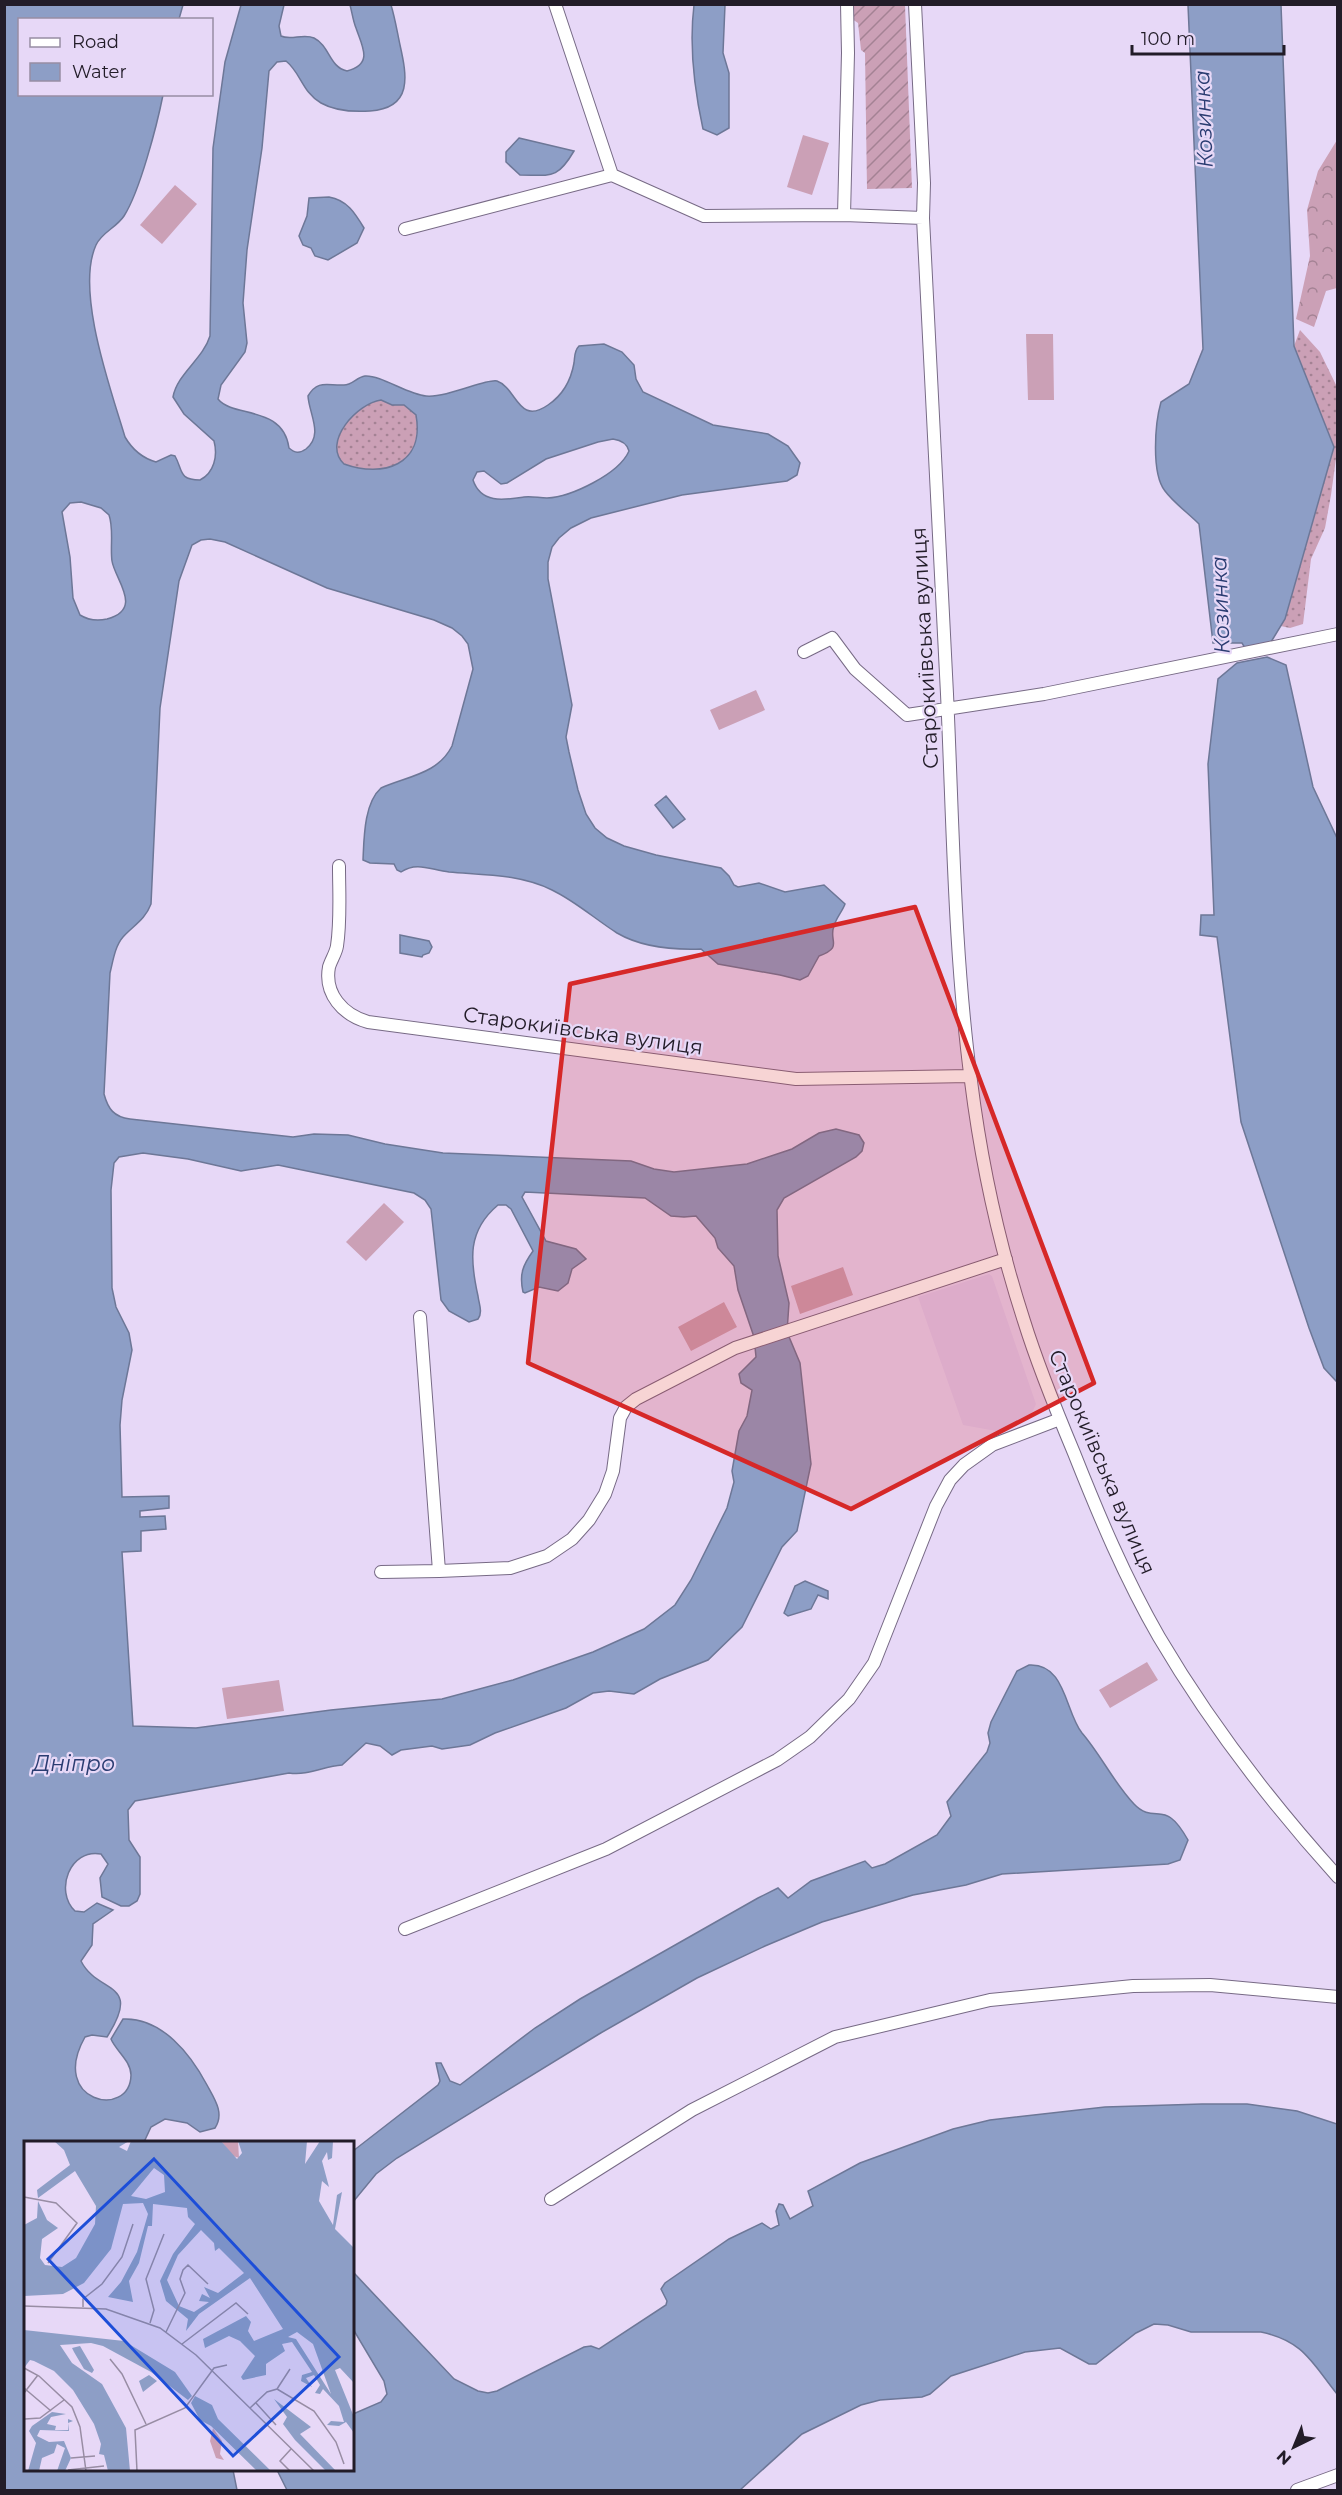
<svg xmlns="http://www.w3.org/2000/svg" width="1342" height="2495" font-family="Montserrat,sans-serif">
  <defs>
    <pattern id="grass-dots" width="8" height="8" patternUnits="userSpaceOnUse" patternTransform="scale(1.5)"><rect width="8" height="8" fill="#cba0b6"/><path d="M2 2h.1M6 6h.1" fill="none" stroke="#a48294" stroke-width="1.8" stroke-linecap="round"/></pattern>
    <pattern id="forest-crowns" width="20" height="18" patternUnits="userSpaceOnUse" patternTransform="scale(1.5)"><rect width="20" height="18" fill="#cba0b6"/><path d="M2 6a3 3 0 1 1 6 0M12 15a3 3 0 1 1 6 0" fill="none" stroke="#a48294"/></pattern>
    <pattern id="garden-furrows" width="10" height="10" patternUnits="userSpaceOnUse" patternTransform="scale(1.5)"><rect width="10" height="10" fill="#cba0b6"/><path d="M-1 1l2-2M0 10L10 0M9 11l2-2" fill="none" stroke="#a48294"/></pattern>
  </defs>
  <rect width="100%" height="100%" fill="#e7d8f7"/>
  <path fill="#dfcdf3" d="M989,1274l3,2 44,128 -7,15 -33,12 -33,-6 -45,-128z"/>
  <path fill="url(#grass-dots)" d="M1300,330l20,22 17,35v64l-6,44 -6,33 -14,31 -8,65 -13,4 -14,-3 9,-6 49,-172 -40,-101z
    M381,400l11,5h12l12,10c9,50 -33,63 -72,49 -23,-22 14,-61 37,-64z"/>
  <path fill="url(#forest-crowns)" d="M1337,140v148l-11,3 -12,36 -18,-8 14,-63 -3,-46 11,-39z"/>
  <path fill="url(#garden-furrows)" d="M852,5h53l7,183 -45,1 -2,-136 -4,-3 -3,-27 -6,-4z"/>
  <path fill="#cba0b6" d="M803,135l26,8 -17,52 -25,-8z
    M175,185l22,19 -35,40 -22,-19z
    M1026,334h27l1,66h-26z
    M756,690l9,20 -46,20 -9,-20z
    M384,1203l20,19 -38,39 -20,-19z
    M843,1267l10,28 -53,19 -9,-28z
    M724,1302l13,25 -46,24 -13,-24z
    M1147,1662l11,18 -48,28 -11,-18z
    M279,1680l5,31 -57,8 -5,-31z"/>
  <path fill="#8d9ec6" stroke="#6d7797" stroke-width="1.5" fill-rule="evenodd" d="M5,5h178l-4,14 -159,1v74l143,1c-6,30 -23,96 -39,121 -8,12 -22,16 -28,29 -21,46 15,145 29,192 7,12 17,21 31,25l15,-7 4,1c8,14 3,24 25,24 14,-7 18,-24 14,-39l-30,-27 -11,-17c4,-23 30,-38 37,-61l3,-188 12,-86 16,-57h43l-5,21 2,10c10,5 22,-3 33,2 16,8 15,29 33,33 27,-7 15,-25 9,-43 -3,-7 -4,-16 -6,-23h41c4,13 6,26 9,40 7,31 13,63 -30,66 -16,1 -35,0 -49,-8 -19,-11 -20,-30 -35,-42l-9,1 -8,9 -7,77 -15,102 -4,53 4,40 -2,9 -24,33 -3,14c15,19 65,6 71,49 6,5 10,6 17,1 18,-14 3,-35 2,-53 10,-17 20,-10 36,-11 8,0 13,-8 21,-9 16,-1 42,18 61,20 21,2 61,-18 71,-15 20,7 21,45 51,24 15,-10 23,-25 26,-42 1,-7 0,-12 5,-17l25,-2 18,8 12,13 2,14 7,13 70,33 55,9 20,12 12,17 -3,12 -10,6 -105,14 -91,23 -20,10 -12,10 -7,9 -4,15v17l24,126 -6,32 3,15 9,38 8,24 9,14 12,10 17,8 32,9 65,13 8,8 5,9 4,2 21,-4 26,9 39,-7 21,19c-3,8 -9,14 -11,22 -6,15 10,21 -15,30l-11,20 -8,4 -20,-5 -62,-11 -17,-15c-27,1 -60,-2 -84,-16 -22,-14 -42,-32 -65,-43 -32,-16 -68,-15 -103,-18 -18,-2 -32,-11 -48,0l-4,-2 -3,-6 -24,-1 -7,-3c1,-22 1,-57 18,-72 27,-12 57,-14 71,-42l21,-77 -5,-25 -6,-8 -10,-8 -18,-8 -107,-32 -102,-46 -15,-3 -9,1 -9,5 -13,36 -19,127 -9,196c-6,16 -17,21 -28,33 -8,9 -10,24 -13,36l-6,121c4,15 10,23 26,25l163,18 21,-3 34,1 37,9 58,9 188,8 23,8 20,3 73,-8 45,-15 27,-16 17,-4 23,6 5,8 -2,8 -6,6 -72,41 -7,12 1,46 11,47 -2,29 13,31 11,101 -14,67 -15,16 -40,80 -34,33 -48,19 -26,15 -25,-3 -16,2 -27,15 -71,25 -25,12 -28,4 -10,-3 -31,4 -9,5 -12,-9 -14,-3 -24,22c-18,1 -34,11 -53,8l-154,28 -7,9 1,30 11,17v37l-3,7 -8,5h-8l-19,-9 -2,-19 8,-14 -7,-10c-31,-6 -47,37 -26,57l9,1 13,-9 16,7 -20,14 -1,21 -11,16c17,34 62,19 26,76l-15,-2 -7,2c-37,65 45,83 46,38 0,-14 -15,-24 -20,-36l12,-20c39,-2 68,36 84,66 7,13 18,28 8,43l-15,4 -13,-9 -22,-4 -14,8 -7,15h-118v328h207l4,20h-232zM381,400l11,5h12l12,10c9,50 -33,63 -72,49 -23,-22 14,-61 37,-64zM613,439c7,1 14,4 16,12 -10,23 -58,46 -82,47 -8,0 -15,-2 -23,-1 -20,3 -43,7 -51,-17l4,-8 7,-1 17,13 6,-1 39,-24 52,-17zM81,502l20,6 8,7c5,14 1,32 3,46 3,19 32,48 -5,58 -9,2 -19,1 -27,-4l-7,-17 -3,-41 -8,-45 8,-9zM143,1153l45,6 53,12 37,-6 136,28 11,7 6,9 10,91 8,11 20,11 9,-3c5,-7 1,-15 0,-23 -8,-36 -11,-65 20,-91h8l5,4 22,42c-10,14 -14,23 -10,41l2,1 14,-6 19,4 10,-8 4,-14 14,-10 -10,-10 -30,-8 -24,-44 3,-5 120,6 26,18 13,1 12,-1 19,22 3,10 16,18 4,24 16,47 2,20 -17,17 2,9 11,7 -5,26 -8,15 -7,40 2,11 -7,26 -36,72 -16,25 -31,24 -51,23 -80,28 -71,19 -111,11 -135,18 -63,-2 -11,-174 19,-1v-20l25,-2 -1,-13 -25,1v-6l29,-3v-12l-47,1 -2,-72 2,-25 10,-50 -3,-17 -13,-26 -4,-19 -1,-98 3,-27 5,-6z
    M694,5h31l-2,48 6,20v55l-12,7 -14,-6c-9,-41 -14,-83 -9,-124z
    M1188,5h93l13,341 40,101 -49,172 -14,23 -26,6 -3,-5h-29l-14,-119c-11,-11 -25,-21 -34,-33 -14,-18 -10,-68 -4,-89l28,-18 14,-35z
    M519,138l55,13c-17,29 -23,24 -54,24l-14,-13v-10z
    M329,197c18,3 26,16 35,31l-7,15 -29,17 -13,-4 -4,-8 -8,-3 -4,-9 8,-20 2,-18z
    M1267,657l19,8 27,122 24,51v544l-13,-14 -15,-40 -68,-206 -24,-185 -17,-2 1,-20h13l-6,-151 10,-85 19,-16z
    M666,796l19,23 -12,9 -18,-23z
    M400,935l29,6 3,6 -3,6 -6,2 -1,2 -22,-4z
    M805,1581l23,10v8l-10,-4 -7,14 -23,7 -4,-3 11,-27z
    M1029,1665c37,-2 36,47 53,68 19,22 32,50 52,71 15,16 26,5 37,14 7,5 13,15 17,22l-8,20 -12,4 -166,10 -36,11 -53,10 -91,27 -57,24 -68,32 -98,56 -202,124 -21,16 -23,28v-51l85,-66 2,-4 -4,-18h5l9,18 10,4 75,-57 45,-29 178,-101 20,-10 10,10 23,-17 54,-20 7,7 13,-4 52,-29 14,-19 -4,-14 40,-50 3,-9 -2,-10 3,-11 26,-51z
    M1202,2104h45l50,7 40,13v270c-25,-31 -33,-53 -76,-62h-70l-23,-7 -14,-1 -18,9 -40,31h-7l-29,-16 -35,4 -74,24 -21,18 -8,3 -42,3 -19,5 -59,29 -62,56h-453l-10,-20h75l1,-56 28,-12 6,-8 -3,-13 -31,-52v-57l101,107 24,12 10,2 9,-2 87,-44 7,-1 8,3 67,-44 1,-4 -6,-12 4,-6 64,-44 33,-16 9,6 8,-4 -3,-14 3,-7 4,1 7,14 23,-13 -5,-15 52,-28 93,-34 37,-9 115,-13z"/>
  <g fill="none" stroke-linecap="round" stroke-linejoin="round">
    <g stroke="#776a85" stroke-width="14">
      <path id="minor" d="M555,4l57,171
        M915,4l9,179 -1,35c8,159 16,317 24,476 6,129 7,258 24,387 10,80 28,163 53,240 14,45 32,89 50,132 25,63 51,125 85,184 50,85 113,167 179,240
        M844,215l4,-162 -1,-49
        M405,229l207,-54 92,41 140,-1 79,3
        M804,652l28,-14 23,31 52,46 137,-21 294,-60
        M339,866c0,26 2,54 -2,80 -1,7 -6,14 -8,21 -5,27 14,48 39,55l428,57 174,-3
        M420,1317l19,254 71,-3 37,-12 25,-17 17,-19 16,-26 8,-23 7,-53 6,-11 10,-8 99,-51 271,-89
        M381,1572l58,-1
        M405,1929l201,-80 171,-89 33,-23 39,-38 25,-36 62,-157 14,-26 14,-15 28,-20 68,-26
        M551,2199l141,-89 143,-73 155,-37 143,-14 77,-1 128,12
        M1297,2490l41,-15"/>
    </g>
    <use href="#minor" stroke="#fff" stroke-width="12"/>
  </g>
  <path fill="#d62828" fill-opacity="0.2" stroke="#d62828" stroke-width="4.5" stroke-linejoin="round" d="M915,907l179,476 -243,126 -323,-146 42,-379z"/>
  <g text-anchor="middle" stroke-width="4.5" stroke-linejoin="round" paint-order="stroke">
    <g font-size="21" fill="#221c28" stroke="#e7d8f7">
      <text transform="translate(925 648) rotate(-93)" y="7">Старокиївська вулиця</text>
      <text transform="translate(583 1031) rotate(8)" y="7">Старокиївська вулиця</text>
      <text transform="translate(1102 1462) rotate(67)" y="7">Старокиївська вулиця</text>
    </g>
    <g font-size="22" font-style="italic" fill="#2a3c71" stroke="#e7d8f7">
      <text transform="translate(1203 119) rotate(-92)" y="8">Козинка</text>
      <text transform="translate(1220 605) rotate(-92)" y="8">Козинка</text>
      <text x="74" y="1771">Дніпро</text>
    </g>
  </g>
  <g transform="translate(24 2141)">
    <rect width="330" height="330" fill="#e7d8f7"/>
    <path d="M197,0h17l1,17 -6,-2z" fill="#cba0b6"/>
    <path d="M189,287l9,13 -2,13 4,6 -8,-2 -6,-17z" fill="#cba0b6"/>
    <path d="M30,0h75l-10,6 8,4 4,-10h90l16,18 5,-6 -4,-12h69l-2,23 15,-23h13l-1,17 -4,2 -1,-8 -5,9 7,26 -7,-6 -3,20 14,24 4,-30 5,-3 -7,37 19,19v135l-14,-15 -5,2 19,47v16l-8,-11 -7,4 -12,-1 4,-4 13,1 -5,-16 -16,-17 -3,5 -5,-1 5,-8 -6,-10 -8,3 6,9 -11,-6 1,-6 10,-3 -20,-30 -10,2 3,7 -19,13v11l-23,5 -2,-3 14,-21 -15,-15 -11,-5 -24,12 -2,-9 43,-23 5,6 -3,9 6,10 29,-12 -33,-51 -51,36 -13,17 2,-12 -22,-18 -6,-20 13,-27 22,-30 -7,-7 -1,-9 -34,-4 -1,22h-4l-9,37 -10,18 4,21 -25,-5 13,-15 16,-30 11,-38 -5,-11 -20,1 -12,45 -27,34 -21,11 -39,2v-71l13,-7 1,-17 9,19 11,8 -16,11 -2,19 5,7 17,2 14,-9 19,-34 1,-18 -21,-35 -37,27 -1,-8 33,-25 -6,-15zM130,27l10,7 1,17 -19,7 -15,-3zM177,89l13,13 1,8 4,-3 25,25 -26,20 -14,-6 6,11 -8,-4 -3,7 10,1 -15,10 -15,-6 -12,-26 11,-25zM273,191l16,12 18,50 -35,-55 -8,-2zM0,189l100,11 51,31 17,24 -4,4 -37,-28 -48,-26 -12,-3 -31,2 12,18 30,21 24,44 4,43h-22l-4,-16 -5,-1 2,-10 -7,-20 -21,-34 -19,-19 -20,-10 -4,-1 -6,8zM56,205l14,24 -2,3 -8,-4 -10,-17 -2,-4zM125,234l8,6 -14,11 -4,-11zM171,255l17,9 6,14 53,52h-14l-46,-45 -11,-6 -9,-17zM250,258l37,28 -11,7 36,37h-10l-31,-31 -12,-16 4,-7zM28,271l14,2 -15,3 -4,7 9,2 -1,4h13v-11l5,2 -5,2 1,8 -29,-1 -3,6 12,6 15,-1 7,17 -6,13h-8l8,-23 -8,-4 -3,9 -12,5 -3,13h-11l8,-28 -7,-12 3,-5z" fill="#8d9ec6" fill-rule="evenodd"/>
    <path fill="none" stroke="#988da4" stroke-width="1.5" d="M0,56l32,6 21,20 -29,40M0,165l82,3 54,19 36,27 118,116M59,166v-8l19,-15 20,-27 11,-33M126,182l4,-13 -8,-31 18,-45M142,191l19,-39 -5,-14 3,-9 5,-5 20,19M158,203l54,-41 12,11M86,218l12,15 24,50M0,227l15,8 33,31 8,20 6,44M0,247l27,23M253,248l37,22 22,31 8,22M0,252l14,-18M232,262l20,22M226,267l17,-16 10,-3 13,-20M1,278l15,-1 24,-18M47,317l24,-2M44,329l36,-4M113,330l-2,-41 50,-22 29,-40 13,-3M266,330l-10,-10 11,-12"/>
    <path fill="#1d4ed8" fill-opacity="0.15" stroke="#1d4ed8" stroke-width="3" d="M130,18l185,198 -106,99 -185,-197z"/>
    <rect width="330" height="330" fill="none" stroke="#221c28" stroke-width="3"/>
  </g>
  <rect width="1342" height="2495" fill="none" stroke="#221c28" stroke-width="12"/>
  <rect x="18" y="18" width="195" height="78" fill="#e7d8f7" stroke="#988da4" stroke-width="1.5"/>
  <rect x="30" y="38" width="30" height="9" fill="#ffffff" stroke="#988da4" stroke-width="1.5"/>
  <text x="72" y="48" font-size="18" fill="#221c28">Road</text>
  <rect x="30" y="63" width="30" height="18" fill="#8d9ec6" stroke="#988da4" stroke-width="1.5"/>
  <text x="72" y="78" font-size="18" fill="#221c28">Water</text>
  <g transform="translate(1294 2447) rotate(223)" stroke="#e7d8f7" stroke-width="4.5" paint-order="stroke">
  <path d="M0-4.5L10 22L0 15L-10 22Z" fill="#221c28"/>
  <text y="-9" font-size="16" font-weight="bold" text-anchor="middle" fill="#221c28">N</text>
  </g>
  <path d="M1132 45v9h152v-9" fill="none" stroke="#221c28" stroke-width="3"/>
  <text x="1141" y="45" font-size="18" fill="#221c28" stroke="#e7d8f7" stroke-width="4.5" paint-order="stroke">100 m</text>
</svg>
